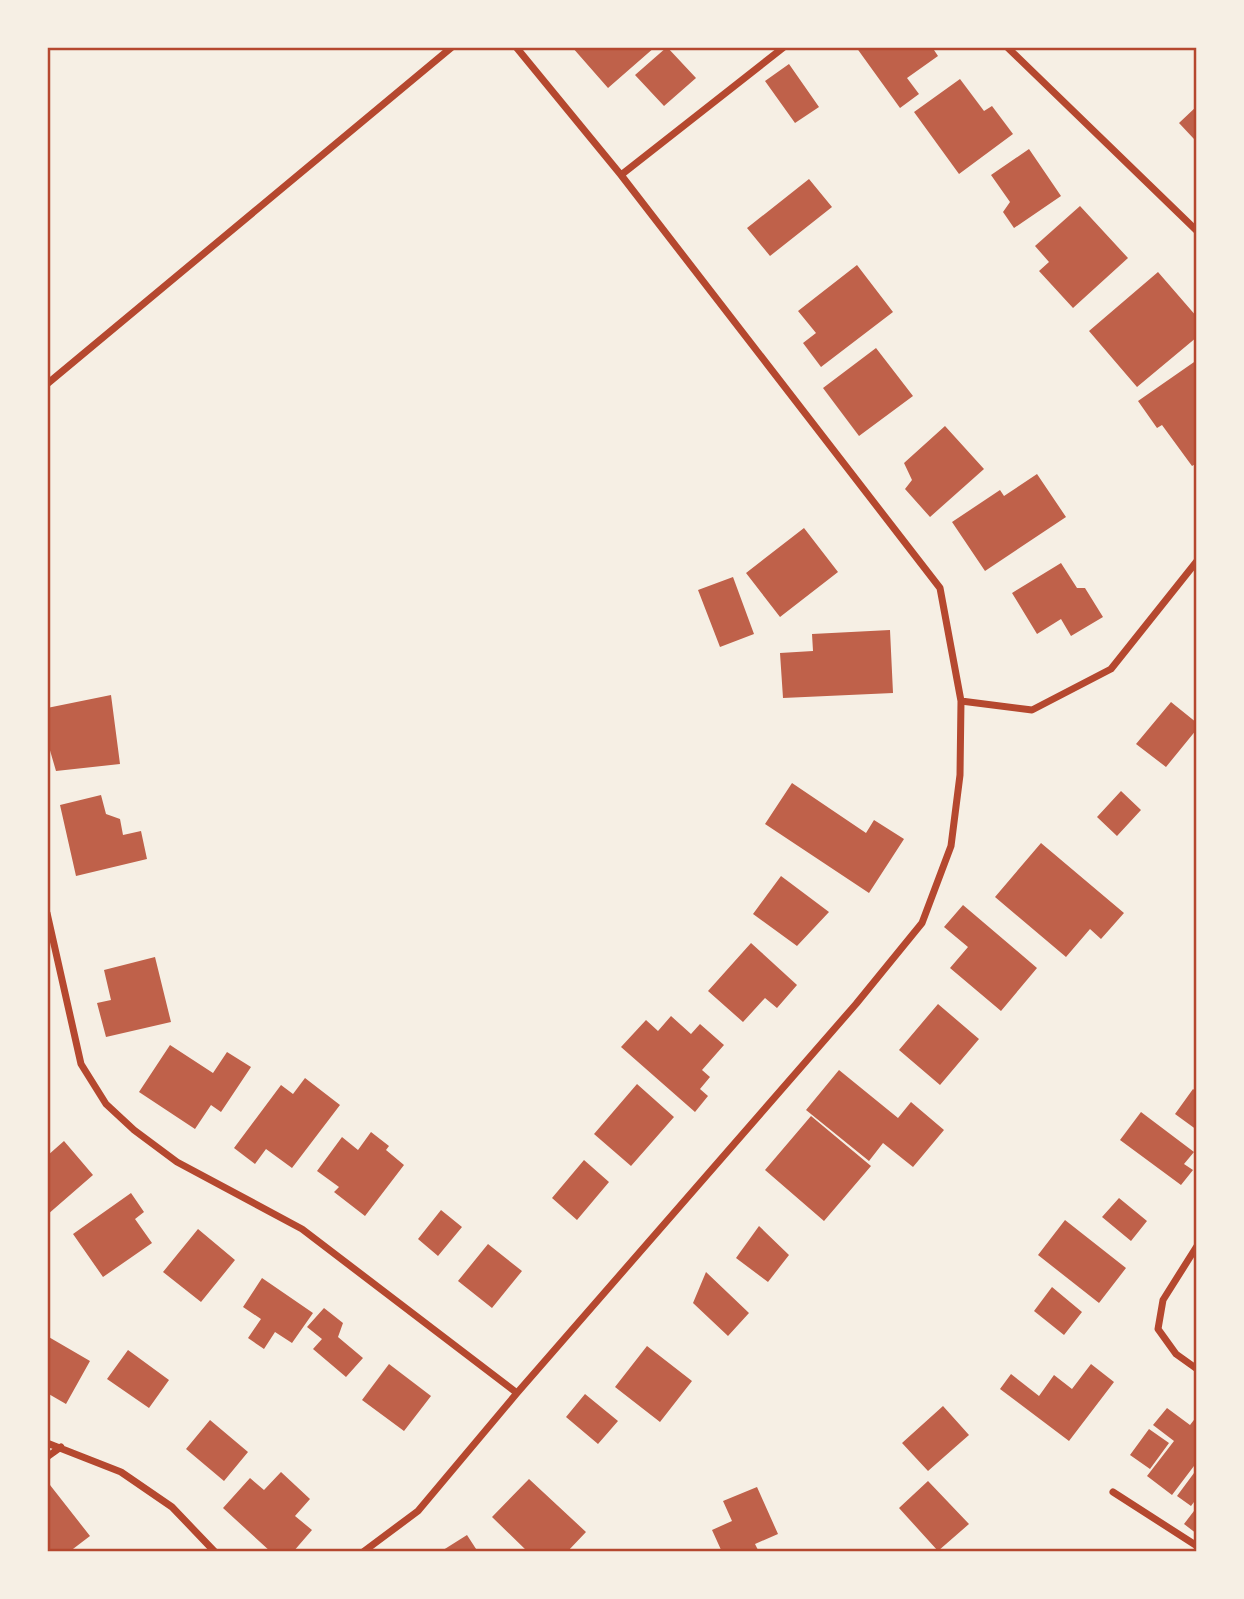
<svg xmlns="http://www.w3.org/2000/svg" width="1244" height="1599" font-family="'IBM Plex Serif',serif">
  <rect width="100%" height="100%" fill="#f6efe4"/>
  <path fill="#bf614a" d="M572,47h83l-47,41z
    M667,47l29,31 -32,28 -29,-31z
    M856,47h76l6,9 -31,22 12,16 -19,14z
    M789,64l30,43 -24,16 -30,-42z
    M960,79l24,32 8,-5 21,28 -54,40 -45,-62z
    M1197,106v30l-3,3 -15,-16z
    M1029,149l32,47 -47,32 -11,-16 7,-10 -19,-27z
    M809,179l23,28 -62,49 -23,-28z
    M1080,206l48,52 -55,50 -34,-37 10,-9 -14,-16z
    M857,265l36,47 -72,55 -18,-24 13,-10 -18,-22z
    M1158,272l39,45v20l-60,50 -48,-56z
    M876,348l37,48 -54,40 -36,-48z
    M1197,360v103l-5,3 -30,-41 -5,3 -19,-27z
    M945,426l39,43 -54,48 -25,-28 7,-9 -8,-17z
    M1037,474l29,43 -81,54 -33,-49 48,-32 4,6z
    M804,528l34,44 -58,45 -34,-44z
    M1061,563l16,25h8l18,29 -32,19 -10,-17 -24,15 -25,-41z
    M733,577l21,57 -34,13 -22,-57z
    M890,630l3,63 -110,5 -3,-45 33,-2 -1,-17z
    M111,695l9,69 -64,7 -9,-31v-32z
    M1171,702l26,21v6l-31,38 -30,-23z
    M792,783l74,50 8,-13 30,19 -35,54 -104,-69z
    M1121,791l20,19 -24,26 -20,-19z
    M101,795l5,19 14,5 3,16 18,-4 6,28 -71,17 -16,-71z
    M1041,843l83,70 -23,26 -11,-10 -24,28 -71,-60z
    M781,876l48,36 -32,34 -44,-32z
    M963,905l74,63 -36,43 -51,-43 18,-21 -24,-20z
    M751,943l46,42 -20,23 -12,-10 -22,24 -35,-31z
    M155,957l16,65 -65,15 -9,-34 14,-3 -7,-30z
    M938,1004l41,35 -39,46 -41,-35z
    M671,1016l20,18 9,-10 24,21 -22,25 8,7 -10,12 8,7 -13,16 -74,-65 25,-27 12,11z
    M170,1045l43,28 14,-21 24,15 -30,45 -10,-7 -16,24 -56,-37z
    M839,1070l59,48 13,-16 33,28 -31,37 -30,-24 -14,18 -63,-51z
    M305,1078l35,27 -48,63 -26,-19 -11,15 -21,-16 47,-63 12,9z
    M637,1084l37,33 -43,49 -37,-32z
    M1193,1089l4,3v38l-22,-16z
    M1141,1112l53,40 -10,12 9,6 -12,15 -61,-45z
    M811,1116l60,50 -47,55 -59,-51z
    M371,1132l18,14 -3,4 18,15 -39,51 -31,-24 5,-5 -22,-16 25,-34 16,13z
    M64,1141l29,34 -46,40v-59z
    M584,1160l25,22 -32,38 -25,-22z
    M131,1193l13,19 -9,7 17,24 -49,34 -30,-43z
    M1119,1198l28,23 -16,20 -29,-24z
    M441,1210l21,17 -24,29 -20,-17z
    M1065,1220l61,48 -27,35 -61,-48z
    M759,1226l30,29 -21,27 -32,-24z
    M198,1229l37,31 -34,42 -38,-30z
    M488,1244l34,27 -30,37 -34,-27z
    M706,1272l43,41 -21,23 -35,-33z
    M262,1278l51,35 -21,30 -17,-11 -11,17 -16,-11 13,-19 -18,-12z
    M1052,1287l30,25 -18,23 -30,-24z
    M324,1308l19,15 -5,14 25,21 -17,19 -33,-28 9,-10 -15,-12z
    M47,1336l43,25 -24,43 -19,-11z
    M647,1346l45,35 -32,41 -45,-35z
    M128,1350l41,30 -20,28 -42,-29z
    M389,1364l42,32 -27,35 -42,-31z
    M1091,1364l23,18 -45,59 -69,-52 11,-15 28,22 15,-21 18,14z
    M585,1394l33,27 -20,23 -32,-27z
    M943,1406l26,29 -41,36 -26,-28z
    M1167,1408l23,17 7,-9v46l-25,33 -25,-19 27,-35 -21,-16z
    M210,1420l38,32 -24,29 -38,-32z
    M1149,1429l20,14 -19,26 -20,-14z
    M281,1472l29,27 -15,17 17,14 -19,22h-22l-48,-44 27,-30 14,12z
    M1194,1473l3,1v24l-6,8 -14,-10z
    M529,1479l57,53 -19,20h-39l-36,-35z
    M928,1481l41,43 -31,27 -39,-43z
    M50,1485l40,51 -21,16h-22v-65z
    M757,1487l21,47 -23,10 4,8h-37l-10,-22 20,-9 -9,-20z
    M1197,1507v27l-13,-10z
    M467,1535l11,17h-38z"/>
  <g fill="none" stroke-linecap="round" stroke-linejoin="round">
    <path stroke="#b5482f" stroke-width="7" d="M1007,47l190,184
      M621,175l163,-128
      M47,384l405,-337
      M961,701l71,9 79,-41 86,-108
      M47,913l34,151 25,40 28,26 43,32 125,67 215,164
      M1197,1246l-34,54 -5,29 18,25 21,15
      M47,1443l74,29 51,35 43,45
      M47,1457l14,-10
      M1113,1492l84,54
      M363,1552l55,-41 99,-118 339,-389 66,-81 29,-77 9,-71 1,-74 -21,-113 -319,-413 -105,-128"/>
  </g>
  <rect width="1244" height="1599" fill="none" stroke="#f6efe4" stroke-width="98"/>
  <rect x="49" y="49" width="1146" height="1501" fill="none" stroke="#b5482f" stroke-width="2.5"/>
</svg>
